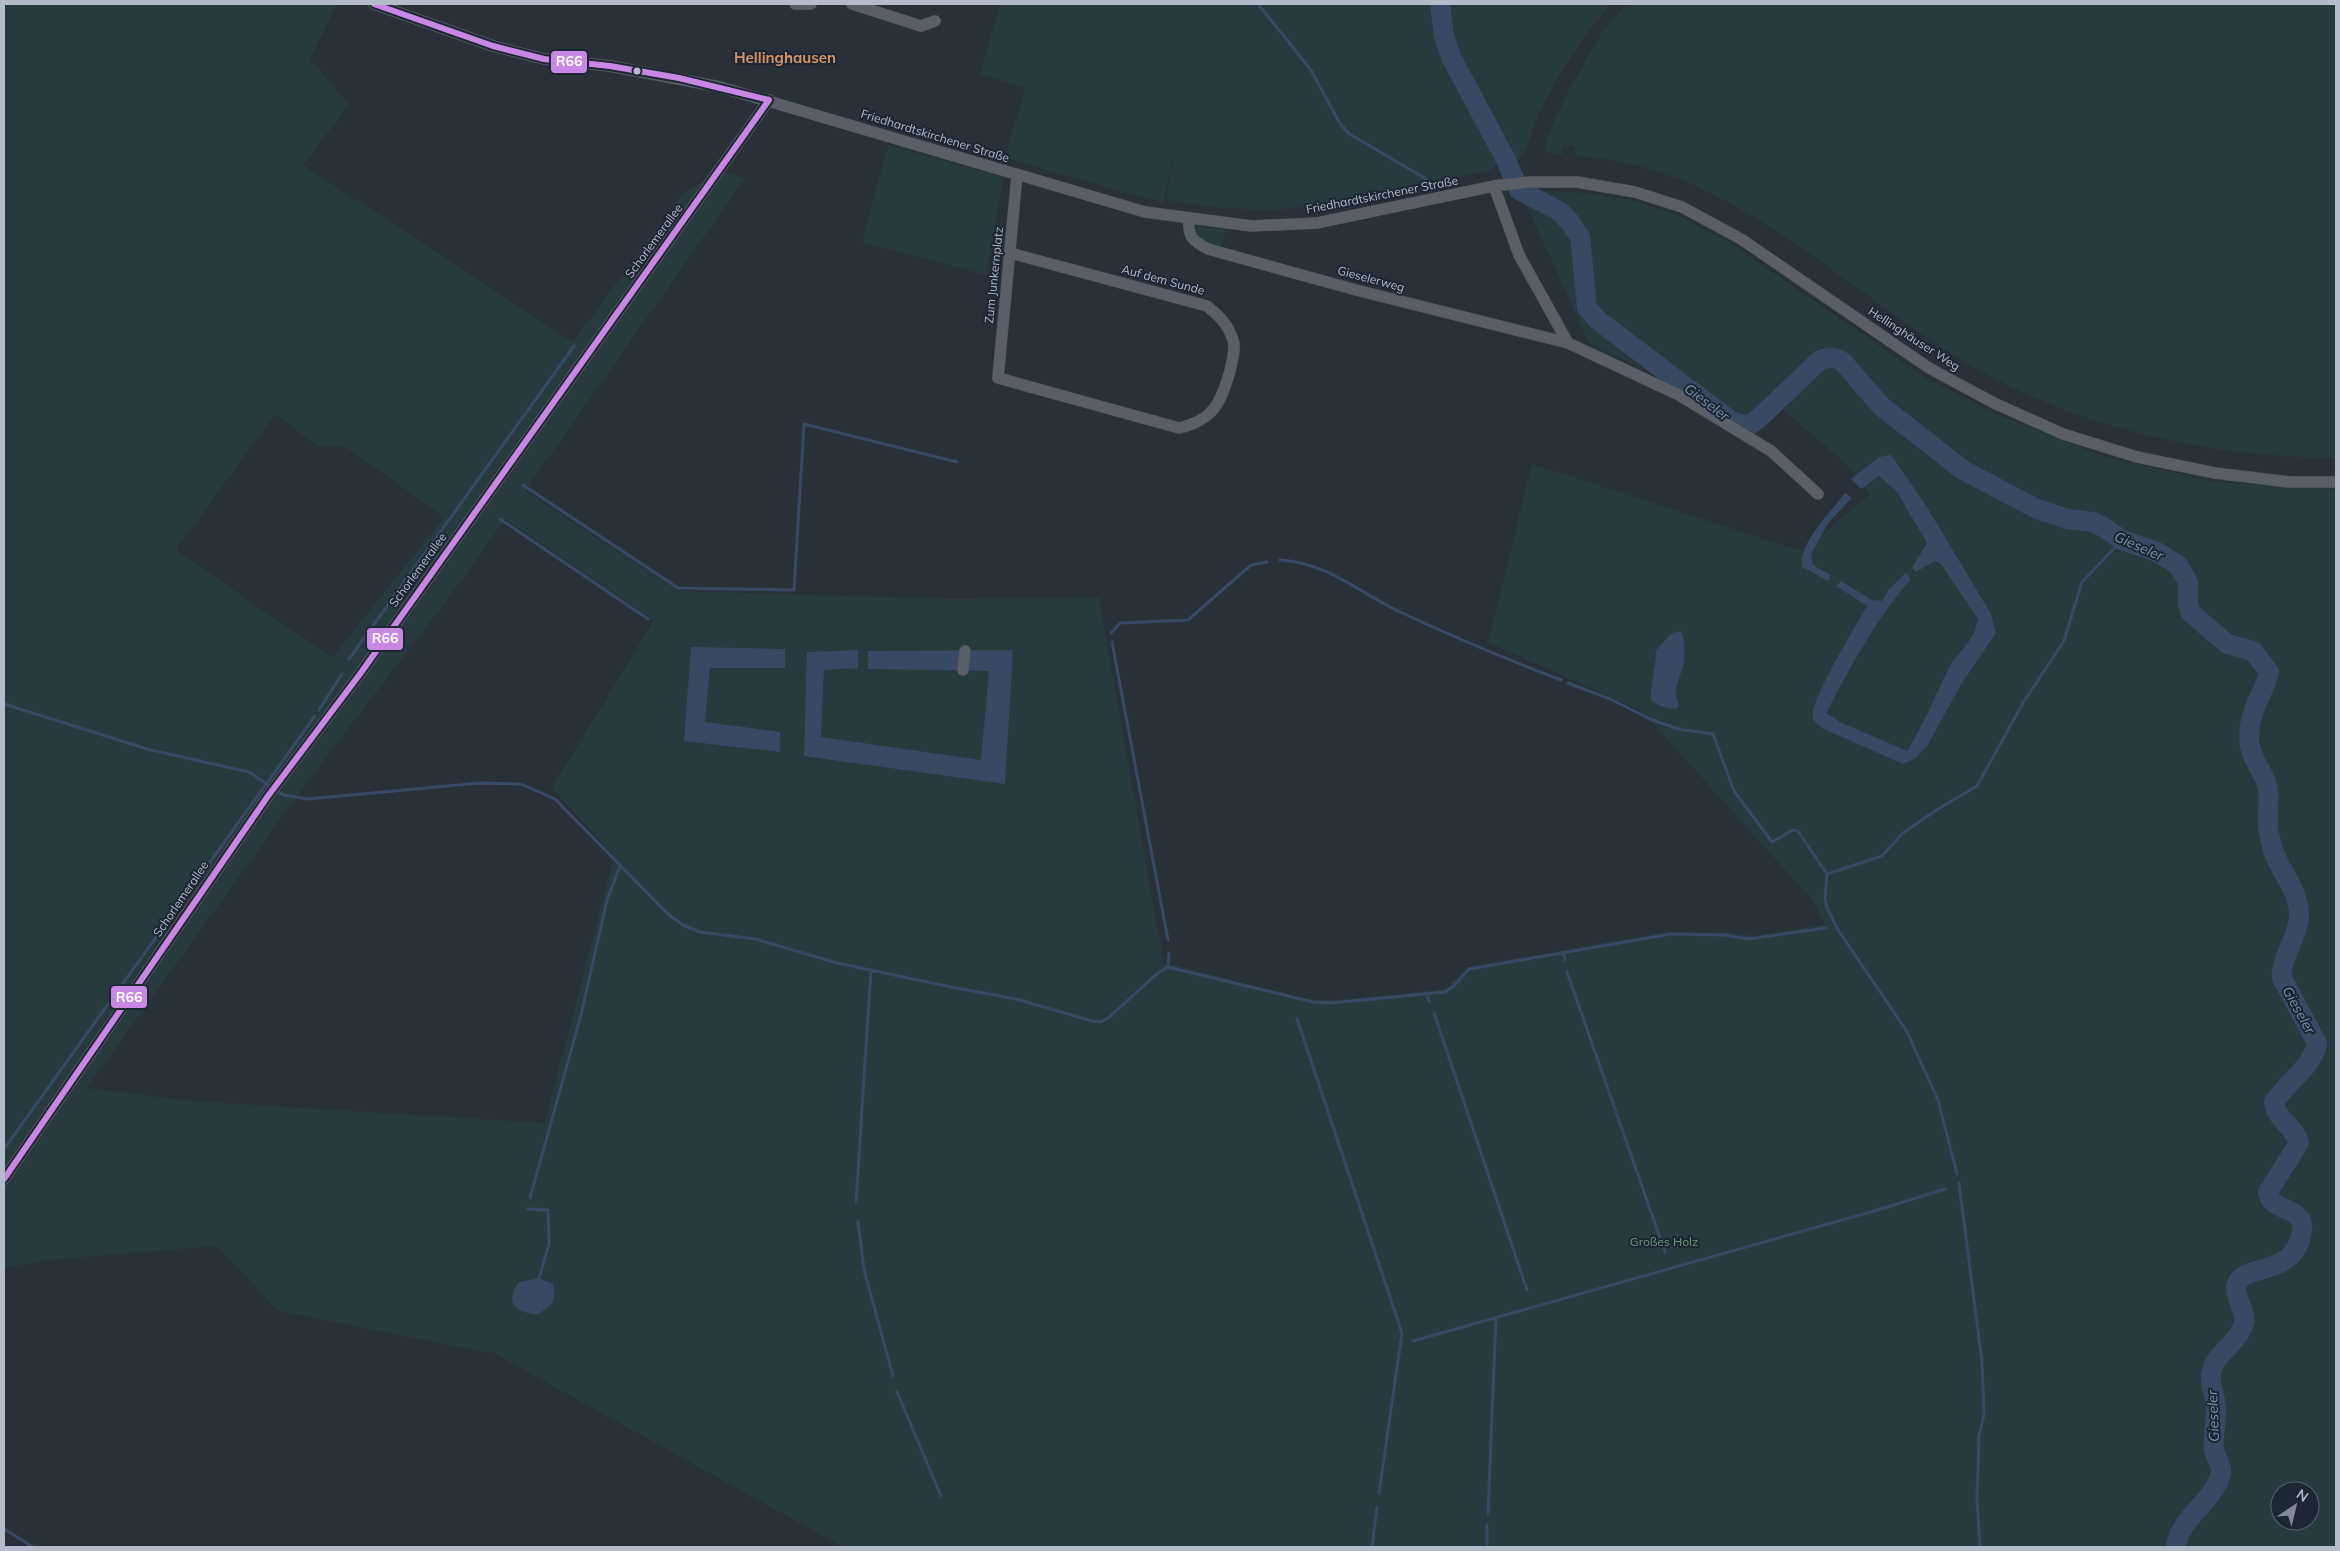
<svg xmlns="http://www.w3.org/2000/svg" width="2340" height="1551" font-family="Mulish,sans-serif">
  <rect width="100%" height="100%" fill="#2a3038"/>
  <path fill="#273a3e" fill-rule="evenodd" d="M4,4h333l-27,55 39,46 -46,60 270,177 110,-149 38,-21 24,6 -220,313 154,100 273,8 147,-1 65,367h9l137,35h25l110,-11 22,-22 198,-35h57l35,4 68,-12 -12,-23 -171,-190 -154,-69 44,-178 270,87 68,-57 -26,-32 -65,-56 -27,24 -20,-6 -51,-36 -92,-45 -68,-150 17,-2 50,2 46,8 45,15 51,27 194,134 69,36 110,43 110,26 123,7v1058h-1493l-353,-196 -6,1 -208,-42 -15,-18 -45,-46 -169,14 -43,8zM275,414l43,32 28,1 98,70 -112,141 -156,-108zM505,519l149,101 -102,168 62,68 -69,267 -355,-22 -103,-13 215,-299 154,-201zM2280,1491h30v30h-30z
    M1000,4h611c-28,32 -50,67 -70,105 -8,16 -11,40 -24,52l-11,-1 -16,10 -100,23 -64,12 -54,5 -53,-2 -53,-8 10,-53 -13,56 -158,-45 20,-70 -45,-14z
    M1627,4h709v454c-129,-1 -261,-30 -373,-97 -103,-62 -193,-154 -310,-191 -25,-8 -52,-12 -78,-14v-10l-12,-1 -1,10 -14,-2 -3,-5 2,-11 21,-45 35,-62z
    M888,145l115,32 -17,98 -124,-33z
    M1198,227l27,2 -4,20 -19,-8 -8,-9z"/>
  <path fill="#384963" d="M1891,455l36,52 64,107 5,19 -36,53 -31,57 -13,15 -13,6 -79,-35c-4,-3 -10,-6 -11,-11 -5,-15 44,-94 54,-112l-31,-20 5,-5 31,19 10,1 7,-12 17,-16 5,6c-35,40 -60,87 -85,134l14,9 67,29c16,-25 27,-53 40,-79 10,-22 25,-25 31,-53l-37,-55 -6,-3 -19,11 -4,-4 15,-25 -30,-51 -18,-16 -18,13 -10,-10 28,-22z
    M1845,493l7,5 -23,24 -18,32 2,11 18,10 -3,6 -26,-14c-5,-22 30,-57 43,-74z
    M1681,631c4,5 4,28 2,35 -4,16 -11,22 -4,39l-3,4c-10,-1 -17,-2 -25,-9 -1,-17 5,-32 5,-50l16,-17z
    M691,647l94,2v19h-75l-5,54 75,10v20l-96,-11z
    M858,650v18l-34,2 -3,67 160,23 8,-89 -121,-2v-18l145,-1 -8,134 -201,-28 3,-104z
    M539,1278l14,6c4,17 -1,22 -15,30 -23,-1 -34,-11 -19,-32z"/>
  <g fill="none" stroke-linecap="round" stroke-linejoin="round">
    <path stroke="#384963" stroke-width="3" d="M1258,4l53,66 28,52 9,11 78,46
      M523,485l155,103 116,2 10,-166 153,38
      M500,519l148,100
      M1280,560c48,3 77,31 118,51 53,25 108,48 163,69
      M1111,633l9,-10 68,-3 63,-55 16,-3
      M1112,642l56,298
      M349,659l225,-313
      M1568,683l42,16 40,20 28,10 35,5 21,57 38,51 21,-12 5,1 29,43 55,-18 21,-23 35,-24 39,-23 46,-83 41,-62 18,-59 40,-42
      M4,704l143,45 102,23 34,23 25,4 172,-16 41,1 34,15 113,115 15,11 17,7 55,7 82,24 114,24 65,12 76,22 9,1 7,-4 50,-45 10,-6 1,-14
      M319,710l23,-36
      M1827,874l-2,25 2,9 11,22 68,100 32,70 19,74
      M1563,952l2,8
      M1168,967l145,35 18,1 114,-11 8,-5 16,-18 202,-35 54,1 23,4 78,-11
      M1567,972l98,280
      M1427,994l2,7
      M1434,1013l93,277
      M1297,1019l105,314 -23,160
      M4,1149l311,-433
      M1959,1183l23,179 2,52 -5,22 -2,63 3,48
      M530,1198l51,-183 26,-115 13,-34
      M856,1202l15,-232
      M528,1209l20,1 1,34 -10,34
      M858,1221l6,49 29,106
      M1413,1341l468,-132 64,-20
      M897,1392l44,104
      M1488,1514l8,-197
      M4,1529l29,18
      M1372,1547l5,-40
      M1487,1547v-22"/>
    <path stroke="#384963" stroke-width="20" d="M1440,4l4,32 7,21 55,103 13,30 40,21 11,11 10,15 7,71 12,13 132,100c11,4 18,6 27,-2l61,-58c10,-5 15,-4 24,1l38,44 82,64 72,38 32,11 26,3 12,6 17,12 35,12 21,13 10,17v22l3,9 36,31 26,7 16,21c-4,19 -17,34 -19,54 -4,29 7,33 16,56 5,13 1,28 2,42 0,9 3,17 5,26 7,21 25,40 26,62 1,24 -19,44 -17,66l35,65c-4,24 -30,39 -43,59 2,18 21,25 25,41l-31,49c2,21 37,14 34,37 -5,49 -57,34 -65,54 -5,12 10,27 7,40 -5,20 -30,30 -33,51 -1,10 4,23 5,33 1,14 -4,29 -2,42 2,11 10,17 6,28 -9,26 -41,42 -44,70"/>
    <g stroke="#484c53" stroke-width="12">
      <path id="minor" d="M374,4l119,42 51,13 66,7 110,21 425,125 107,14 65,-3 177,-37 35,-4h48l58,10 47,15 59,32 188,129 65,35 69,31 74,23 78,16 74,9h47
        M795,4h16
        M852,4l69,22 14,-5
        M1494,186l25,69 49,88
        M1189,218c-1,19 2,22 19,31l148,41 212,53 111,52 92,56 47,43
        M1010,253l197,53c12,10 21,18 26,34 3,9 -1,21 -3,31 -9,31 -16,49 -51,57l-181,-50 19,-203
        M963,670l2,-19
        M4,1179l264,-383 92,-122 409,-574"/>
    </g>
    <use href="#minor" stroke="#5a5e66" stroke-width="11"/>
    <g stroke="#1d2633" stroke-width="10">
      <path id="bus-1" d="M374,4l119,42 51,13 66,7 69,12 90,22
        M4,1179l264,-383 92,-122 409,-574"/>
    </g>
    <use href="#bus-1" stroke="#c787e3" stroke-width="6"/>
  </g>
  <circle fill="#b4bcc9" stroke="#1d2633" stroke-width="2" cx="637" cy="71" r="4.5"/>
  <g text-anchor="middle" stroke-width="4" stroke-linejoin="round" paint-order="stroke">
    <g font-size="12" fill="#b4bcc9" stroke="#1d2633">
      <text transform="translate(935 136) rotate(17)" y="4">Friedhardtskirchener Straße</text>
      <text transform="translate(1382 195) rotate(-11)" y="4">Friedhardtskirchener Straße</text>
      <text transform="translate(654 241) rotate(-54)" y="4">Schorlemerallee</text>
      <text transform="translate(994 275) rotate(-84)" y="4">Zum Junkernplatz</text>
      <text transform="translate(1371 279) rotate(15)" y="4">Gieselerweg</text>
      <text transform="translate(1163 280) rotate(15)" y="4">Auf dem Sunde</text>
      <text transform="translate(1914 339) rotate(33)" y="4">Hellinghäuser Weg</text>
      <text transform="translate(418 570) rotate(-54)" y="4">Schorlemerallee</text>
      <text transform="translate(181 899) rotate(-56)" y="4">Schorlemerallee</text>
    </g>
    <g font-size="12" fill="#6b9a76" stroke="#1d2633">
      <text x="1664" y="1246">Großes Holz</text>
    </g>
    <g font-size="14" font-style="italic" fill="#7c92b1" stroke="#1d2633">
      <text transform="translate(1707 402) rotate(37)" y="5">Gieseler</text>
      <text transform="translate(2139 546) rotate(24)" y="5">Gieseler</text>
      <text transform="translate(2299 1010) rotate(61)" y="5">Gieseler</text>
      <text transform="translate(2213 1416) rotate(-92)" y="5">Gieseler</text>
    </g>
    <g font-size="15" font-weight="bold" fill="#d59563" stroke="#1d2633">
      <text x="785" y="63">Hellinghausen</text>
    </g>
  </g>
  <g stroke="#1d2633" stroke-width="2">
    <rect x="550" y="50" width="38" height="24" rx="5" fill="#c787e3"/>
    <rect x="366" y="627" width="38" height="24" rx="5" fill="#c787e3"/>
    <rect x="110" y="985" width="38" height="24" rx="5" fill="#c787e3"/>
  </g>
  <g font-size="14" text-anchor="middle" font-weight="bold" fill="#fff">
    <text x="569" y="66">R66</text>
    <text x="385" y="643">R66</text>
    <text x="129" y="1002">R66</text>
  </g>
  <rect width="2340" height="1551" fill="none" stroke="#b4bcc9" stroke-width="10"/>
  <g transform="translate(2295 1506) rotate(35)"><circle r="24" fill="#1d2633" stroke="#59626f"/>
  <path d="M0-4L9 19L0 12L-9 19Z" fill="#848b96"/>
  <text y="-8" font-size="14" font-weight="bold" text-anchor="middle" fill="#b4bcc9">N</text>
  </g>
</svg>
